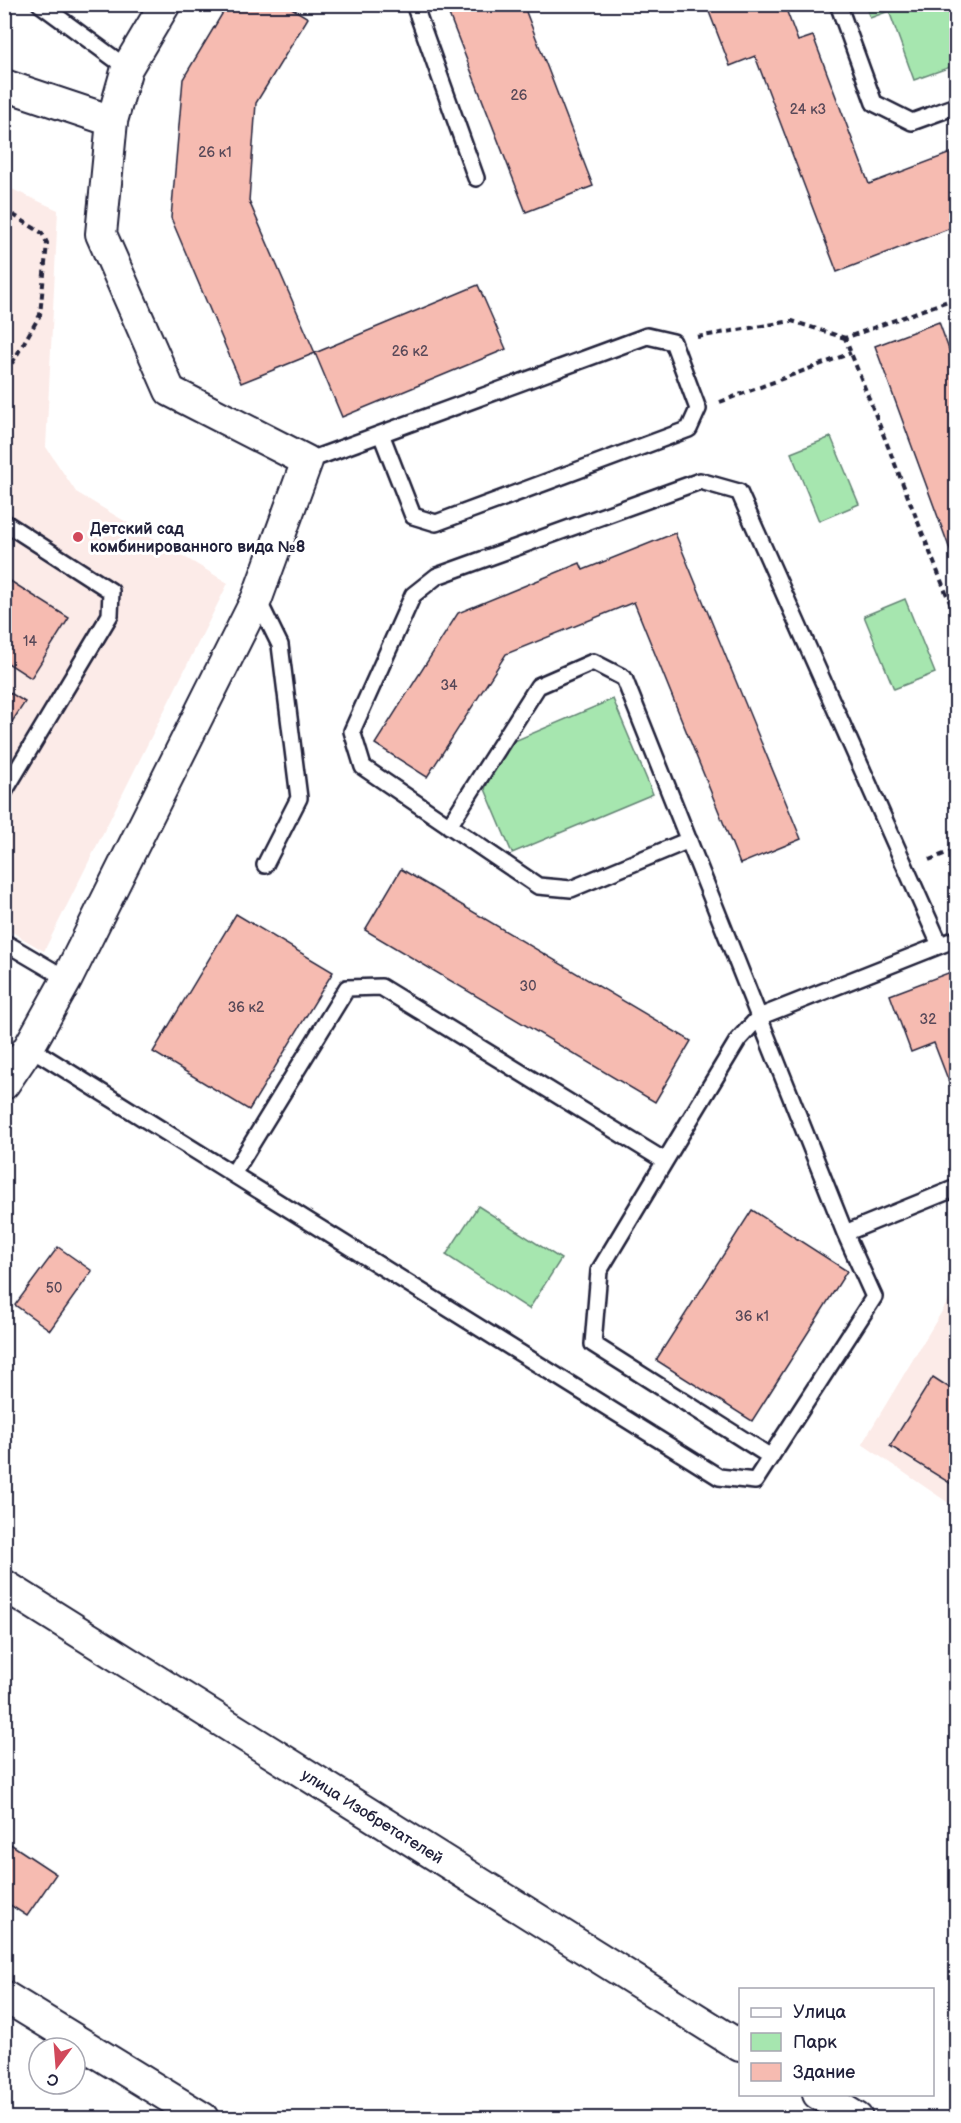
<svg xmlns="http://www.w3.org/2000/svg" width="961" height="2123" font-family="'Balsamiq Sans',sans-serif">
  <rect width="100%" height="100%" fill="#fff"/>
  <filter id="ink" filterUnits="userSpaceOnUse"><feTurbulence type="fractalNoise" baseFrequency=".0167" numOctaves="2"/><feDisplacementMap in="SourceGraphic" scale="12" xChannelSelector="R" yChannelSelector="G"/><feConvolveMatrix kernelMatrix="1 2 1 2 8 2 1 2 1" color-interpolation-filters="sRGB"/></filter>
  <g filter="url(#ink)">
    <path fill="#fcebe8" d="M5,186l53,24 -12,237 30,45 152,91 -184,368 -39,-23z
      M956,1288v220l-94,-64z"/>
    <path fill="#a6e6af" stroke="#648475" stroke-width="1.5" d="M865,5h89l2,8v52l-42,15 -25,-69 -19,7z
      M831,437l28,67 -40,17 -28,-68z
      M905,599l30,74 -41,16 -30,-73z
      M613,699l40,95 -141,59 -27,-64 20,-44z
      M478,1206l83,53 -32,50 -83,-54z"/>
    <path fill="#f6bbb1" stroke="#22223b" stroke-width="1.5" d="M228,4h57l23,14 -52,85 -7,98 66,152 -74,30 -70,-165 12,-139z
      M445,4h78l70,182 -67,26z
      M706,4h78l14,37 15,-5 56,148 87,-33v75l-119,46 -82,-216 -25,10z
      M478,285l28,64 -164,68 -27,-64z
      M939,322l17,47v197l-81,-220z
      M675,533l126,306 -61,25 -106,-262 -128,52 -79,123 -52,-33 83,-131 122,-50 3,7z
      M4,577l65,41 -38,60 -23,-15 -4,5z
      M4,689l21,13 -21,32z
      M401,869l290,172 -36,61 -290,-172z
      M236,914l97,58 -84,138 -96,-58z
      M956,970v124l-2,1 -20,-52 -23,9 -21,-57z
      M752,1210l95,61 -95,150 -96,-61z
      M58,1247l34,24 -42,59 -35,-25z
      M933,1377l23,15v95l-66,-41z
      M9,1843l47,31 -29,42 -23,-15v-51z"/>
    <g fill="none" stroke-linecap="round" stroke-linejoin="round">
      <g stroke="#22223b" stroke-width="20">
        <path id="lane" d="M40,4l87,64
          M414,4l62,174
          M838,4l36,99 38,19 44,-16
          M307,461l340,-125 26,6 25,67 -9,20 -253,94 -23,-7 -32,-82
          M4,522l107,69 -1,24 -106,177
          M257,598l23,47 19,153 -34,67
          M449,826l89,-140 55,-24 31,16 221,555 111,-45
          M689,840l-118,49 -33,-3 -175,-119 -11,-36 61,-136 24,-19 263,-95 39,11 201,453
          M4,942l63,37
          M29,1047l690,430 36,4 119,-184 -29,-64
          M665,1161l-66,110 -6,73 178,113
          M233,1174l114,-186 34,-1 284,174 73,-121 21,-23 197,-78"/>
      </g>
      <g stroke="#22223b" stroke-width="34">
        <g id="street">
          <path d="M4,85l108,36"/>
          <path d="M4,1084l25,-37 38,-68 190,-381 50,-137 -137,-70 -69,-157 11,-113 15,-53 38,-64"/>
          <path id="s1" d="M4,1585l736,461"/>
          <path d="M4,1996l199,122"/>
          <path d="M818,2094l39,24"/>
        </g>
      </g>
      <path stroke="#22223b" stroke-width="4" stroke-dasharray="6 4.5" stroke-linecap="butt" d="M4,209l38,24 5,10 -7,72 -36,62
        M956,298l-111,40 111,280
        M697,337l95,-16 53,17
        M720,402l131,-49
        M929,860l27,-11"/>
      <use href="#lane" stroke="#fff" stroke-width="15"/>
      <use href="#street" stroke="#fff" stroke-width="30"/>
    </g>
  </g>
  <circle fill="#d1495b" stroke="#fff" stroke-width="2" cx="78" cy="537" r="6"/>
  <g text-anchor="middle" stroke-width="6" stroke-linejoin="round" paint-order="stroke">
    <g font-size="14" fill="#574858">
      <text x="519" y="100">26</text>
      <text x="808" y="114">24 к3</text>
      <text x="215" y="157">26 к1</text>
      <text x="410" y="356">26 к2</text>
      <text x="30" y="646">14</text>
      <text x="449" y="690">34</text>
      <text x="528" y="991">30</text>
      <text x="246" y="1012">36 к2</text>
      <text x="928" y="1024">32</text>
      <text x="54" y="1293">50</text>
      <text x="752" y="1321">36 к1</text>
    </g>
    <g font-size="16" font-weight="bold" fill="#22223b" stroke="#fff" text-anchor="start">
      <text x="90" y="534">Детский сад<tspan x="90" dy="18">комбинированного вида №8</tspan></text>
    </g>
    <g font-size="16" fill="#22223b" stroke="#fff">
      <text dy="6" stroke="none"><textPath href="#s1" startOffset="435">улица Изобретателей</textPath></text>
    </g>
  </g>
  <rect width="961" height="2123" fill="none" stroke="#fff" stroke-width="24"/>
  <rect x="12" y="12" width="937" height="2099" fill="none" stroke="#22223b" stroke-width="2" filter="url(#ink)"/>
  <rect x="739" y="1988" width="195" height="108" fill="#ffffff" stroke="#a7a7b1" stroke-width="1.5"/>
  <rect x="751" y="2008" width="30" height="9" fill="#ffffff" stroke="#a7a7b1" stroke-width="1.5"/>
  <text x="793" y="2018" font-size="18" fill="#22223b">Улица</text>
  <rect x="751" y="2033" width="30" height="18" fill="#a6e6af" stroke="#a7a7b1" stroke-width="1.5"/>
  <text x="793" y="2048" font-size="18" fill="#22223b">Парк</text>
  <rect x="751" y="2063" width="30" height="18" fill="#f6bbb1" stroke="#a7a7b1" stroke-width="1.5"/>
  <text x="793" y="2078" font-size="18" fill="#22223b">Здание</text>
  <g transform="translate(57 2066) rotate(196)"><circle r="28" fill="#ffffff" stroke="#a7a7b1" stroke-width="1.5"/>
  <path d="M0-4.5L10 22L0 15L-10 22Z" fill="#d1495b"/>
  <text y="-9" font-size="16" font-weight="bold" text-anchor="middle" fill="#22223b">С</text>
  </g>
</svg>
